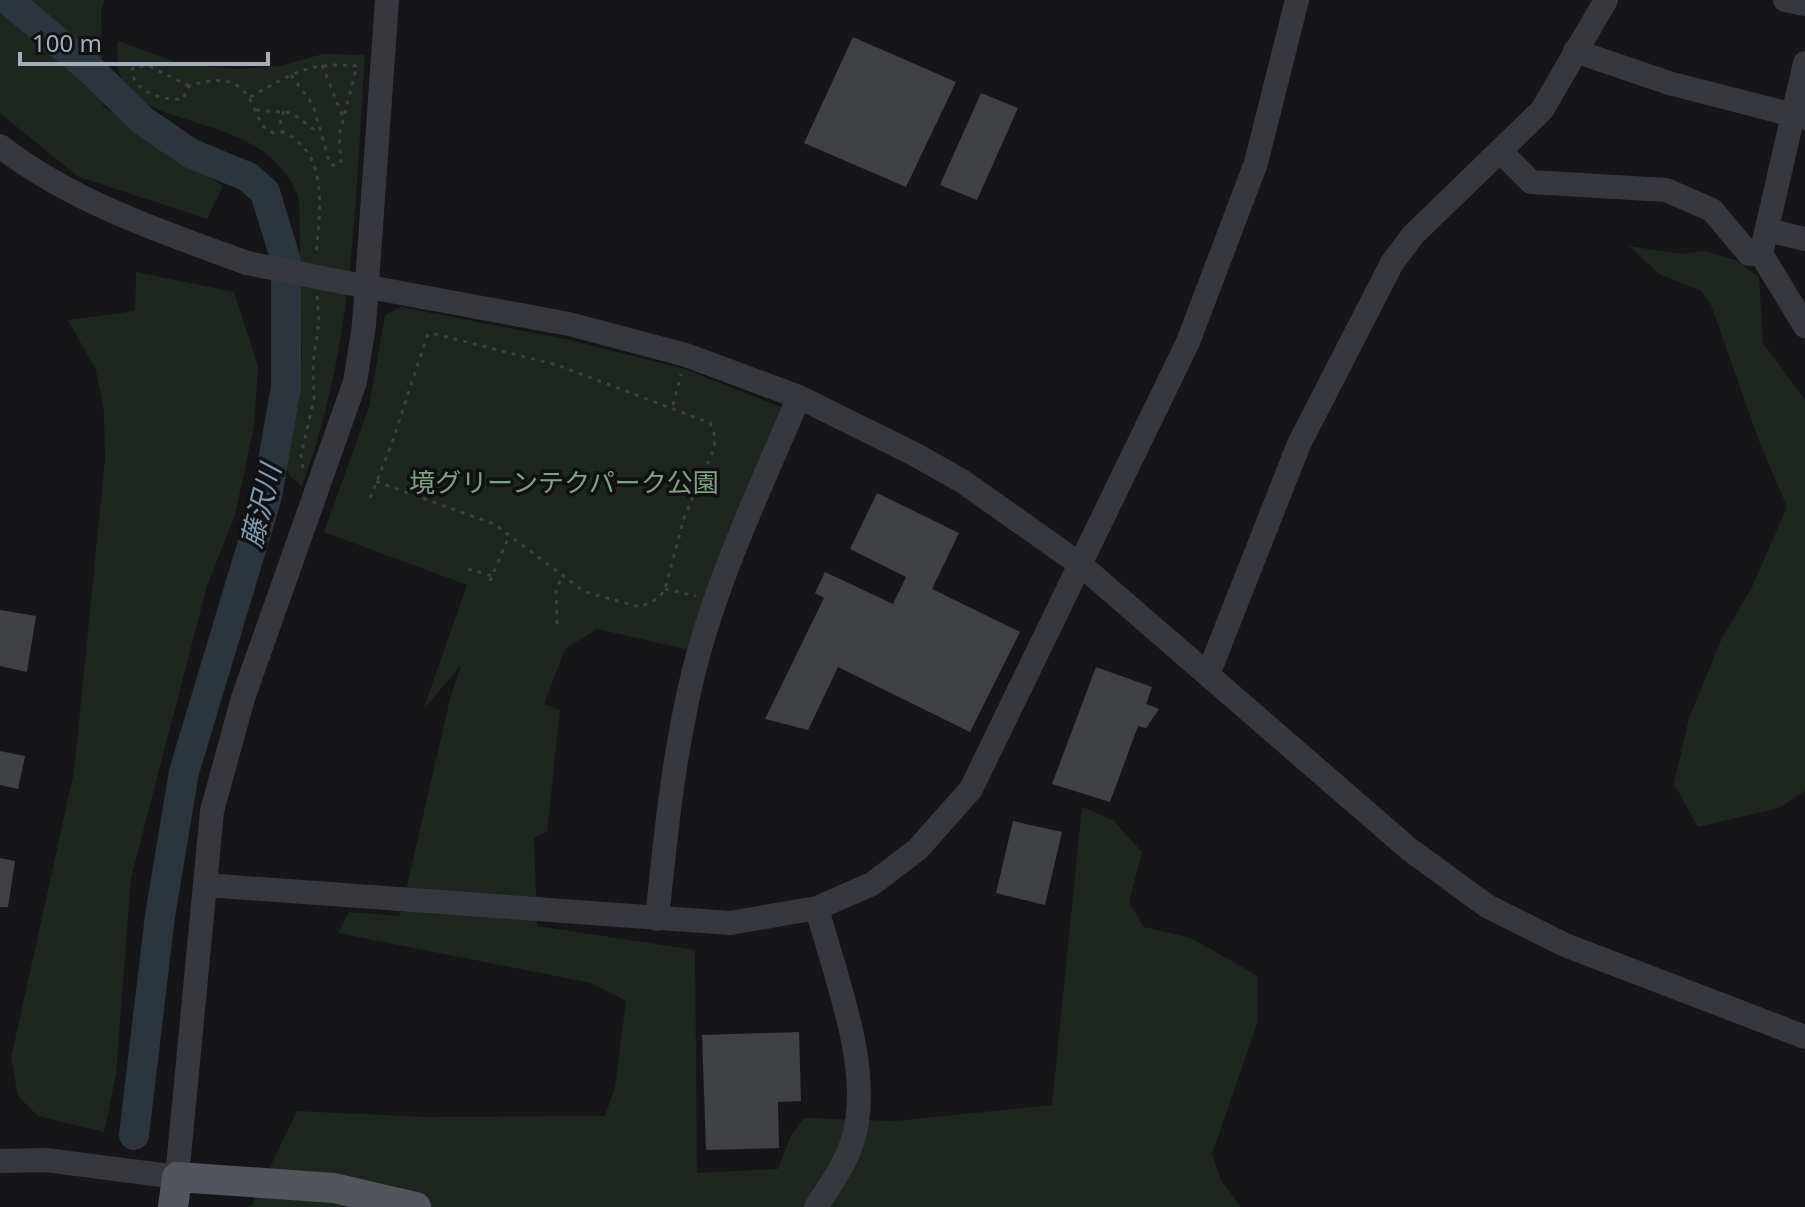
<svg xmlns="http://www.w3.org/2000/svg" width="1805" height="1207" font-family="'Noto Sans','Noto Sans JP',sans-serif">
  <rect width="100%" height="100%" fill="#161618"/>
  <path fill="#1e261f" d="M0,0h105l-4,11 2,95 120,80 -16,33 -130,-43 -77,-63z
    M118,41l66,24 55,4 41,-3 43,-12 42,1c-10,146 -11,293 -63,431l-11,-9 -4,-9 15,-109 -3,-159c-28,-89 -158,-68 -178,-122 -5,-12 -4,-25 -3,-37z
    M1629,246l52,8 23,-3 32,9 23,17 4,66 42,57v391l-26,17 -81,19 -24,-43 15,-66 33,-80 30,-51 35,-80 -28,-66 -48,-136 -10,-14 -42,-17z
    M136,272l98,20 24,74 -4,60 -19,89 -28,71 -76,292 -15,196 -12,58 -66,-16 -20,-20 -7,-38 63,-286 31,-313 -1,-46 -8,-43 -28,-50 67,-9z
    M401,307l169,33 115,29 98,39 -93,242 -93,-21 -32,20 -21,55 16,6 -13,122 -13,6 3,88 158,24 2,223 81,-4 13,-34 13,-17 91,3 157,-16 30,-298 31,13 29,32 -13,50 15,25 47,11 67,38v45l-46,133 9,26 20,27h-995l6,-2 45,-94 128,6 180,-1 10,-29 11,-86 -35,-18 -253,-50 11,-21 51,4 50,-217 11,-34 -38,45 44,-125 -143,-53 45,-125 16,-92z"/>
  <g fill="none" stroke-linecap="round" stroke-linejoin="round">
    <path stroke="#2c353c" stroke-width="30" d="M8,0l82,69 52,51 48,33 58,24 17,15 21,69v126l-19,109 -83,276 -24,144 -26,219"/>
  </g>
  <path fill="#404145" d="M853,37l103,45 -50,105 -102,-44z
    M981,93l37,15 -41,92 -37,-15z
    M877,493l82,40 -27,56 88,43 -50,100 -132,-65 -30,63 -43,-11 59,-121 -9,-5 10,-21 68,32 13,-27 -56,-28z
    M0,610l36,6 -9,56 -27,-6z
    M1096,667l56,20 -6,17 13,5 -13,19 -8,-2 -28,76 -58,-18z
    M0,751l25,5 -7,33 -18,-4z
    M1013,821l49,11 -17,73 -49,-12z
    M0,858l15,3 -7,46h-8z
    M799,1032l2,69 -23,1 1,46 -73,2 -4,-115z"/>
  <g fill="none" stroke-linecap="round" stroke-linejoin="round">
    <path stroke="#3d3f44" stroke-width="3" stroke-dasharray="4 6" stroke-linecap="butt" d="M322,65l21,52
      M291,75l22,30 17,59 7,2 4,-5 -2,-25 18,-70
      M189,86l-38,-19 -14,-1 -5,3c0,23 32,32 51,30l6,-13c82,-27 53,56 94,46
      M250,97c42,-23 59,-36 108,-31
      M256,110l36,3 25,19
      M284,111l-4,9 3,12c48,22 36,81 33,124
      M673,405l8,-31
      M303,468l-2,-13 13,-56 -1,-36 6,-41 -2,-27
      M370,498l21,-52 36,-110 4,-3 126,32 153,58 5,13 -1,13 -30,69 -19,71 -6,9 -19,9 -55,-15 -91,-68 -119,-43
      M468,569l24,7
      M490,581l19,-45
      M665,589l31,7
      M557,624l-1,-33 6,-15"/>
    <path stroke="#37383d" stroke-width="24" d="M1785,0l20,4
      M1575,51l94,32 136,35
      M1805,63l-44,191 44,72
      M0,146c72,56 162,86 247,117
      M1500,151l31,31 135,8 46,20 37,44h12
      M1767,230l38,9
      M342,282l227,42 117,31 113,42 117,58 46,26 119,84 328,284 78,57 78,39 240,92
      M1209,672l90,-228 93,-181 21,-28 129,-125 64,-110
      M205,885l525,38 87,-15 55,-24 46,-35 53,-60 217,-447 68,-179 41,-163
      M657,919c8,-79 16,-158 34,-236 23,-99 68,-192 108,-286
      M0,1161l46,-1 131,17 35,-366 31,-113 112,-316 9,-57 23,-325
      M816,1207c13,-20 28,-41 36,-64 23,-70 -17,-166 -35,-235"/>
    <path stroke="#53555c" stroke-width="30" d="M173,1207l4,-30 157,11 82,19"/>
    <path stroke="#37383d" stroke-width="24" d="M247,263l95,19"/>
  </g>
  <g text-anchor="middle" stroke-width="7" stroke-linejoin="round" paint-order="stroke">
    <g font-size="26" fill="#7fa381" stroke="#111113">
      <text x="564" y="492">境グリーンテクパーク公園</text>
    </g>
    <g font-size="28" font-style="italic" fill="#7f9bb3" stroke="#111113">
      <text transform="translate(261 506) rotate(-76)" y="10">藤沢川</text>
    </g>
  </g>
  <path d="M20 52v12h248v-12" fill="none" stroke="#a8adb8" stroke-width="4"/>
  <text x="32" y="52" font-size="24" fill="#a8adb8" stroke="#111113" stroke-width="6" paint-order="stroke">100 m</text>
</svg>
